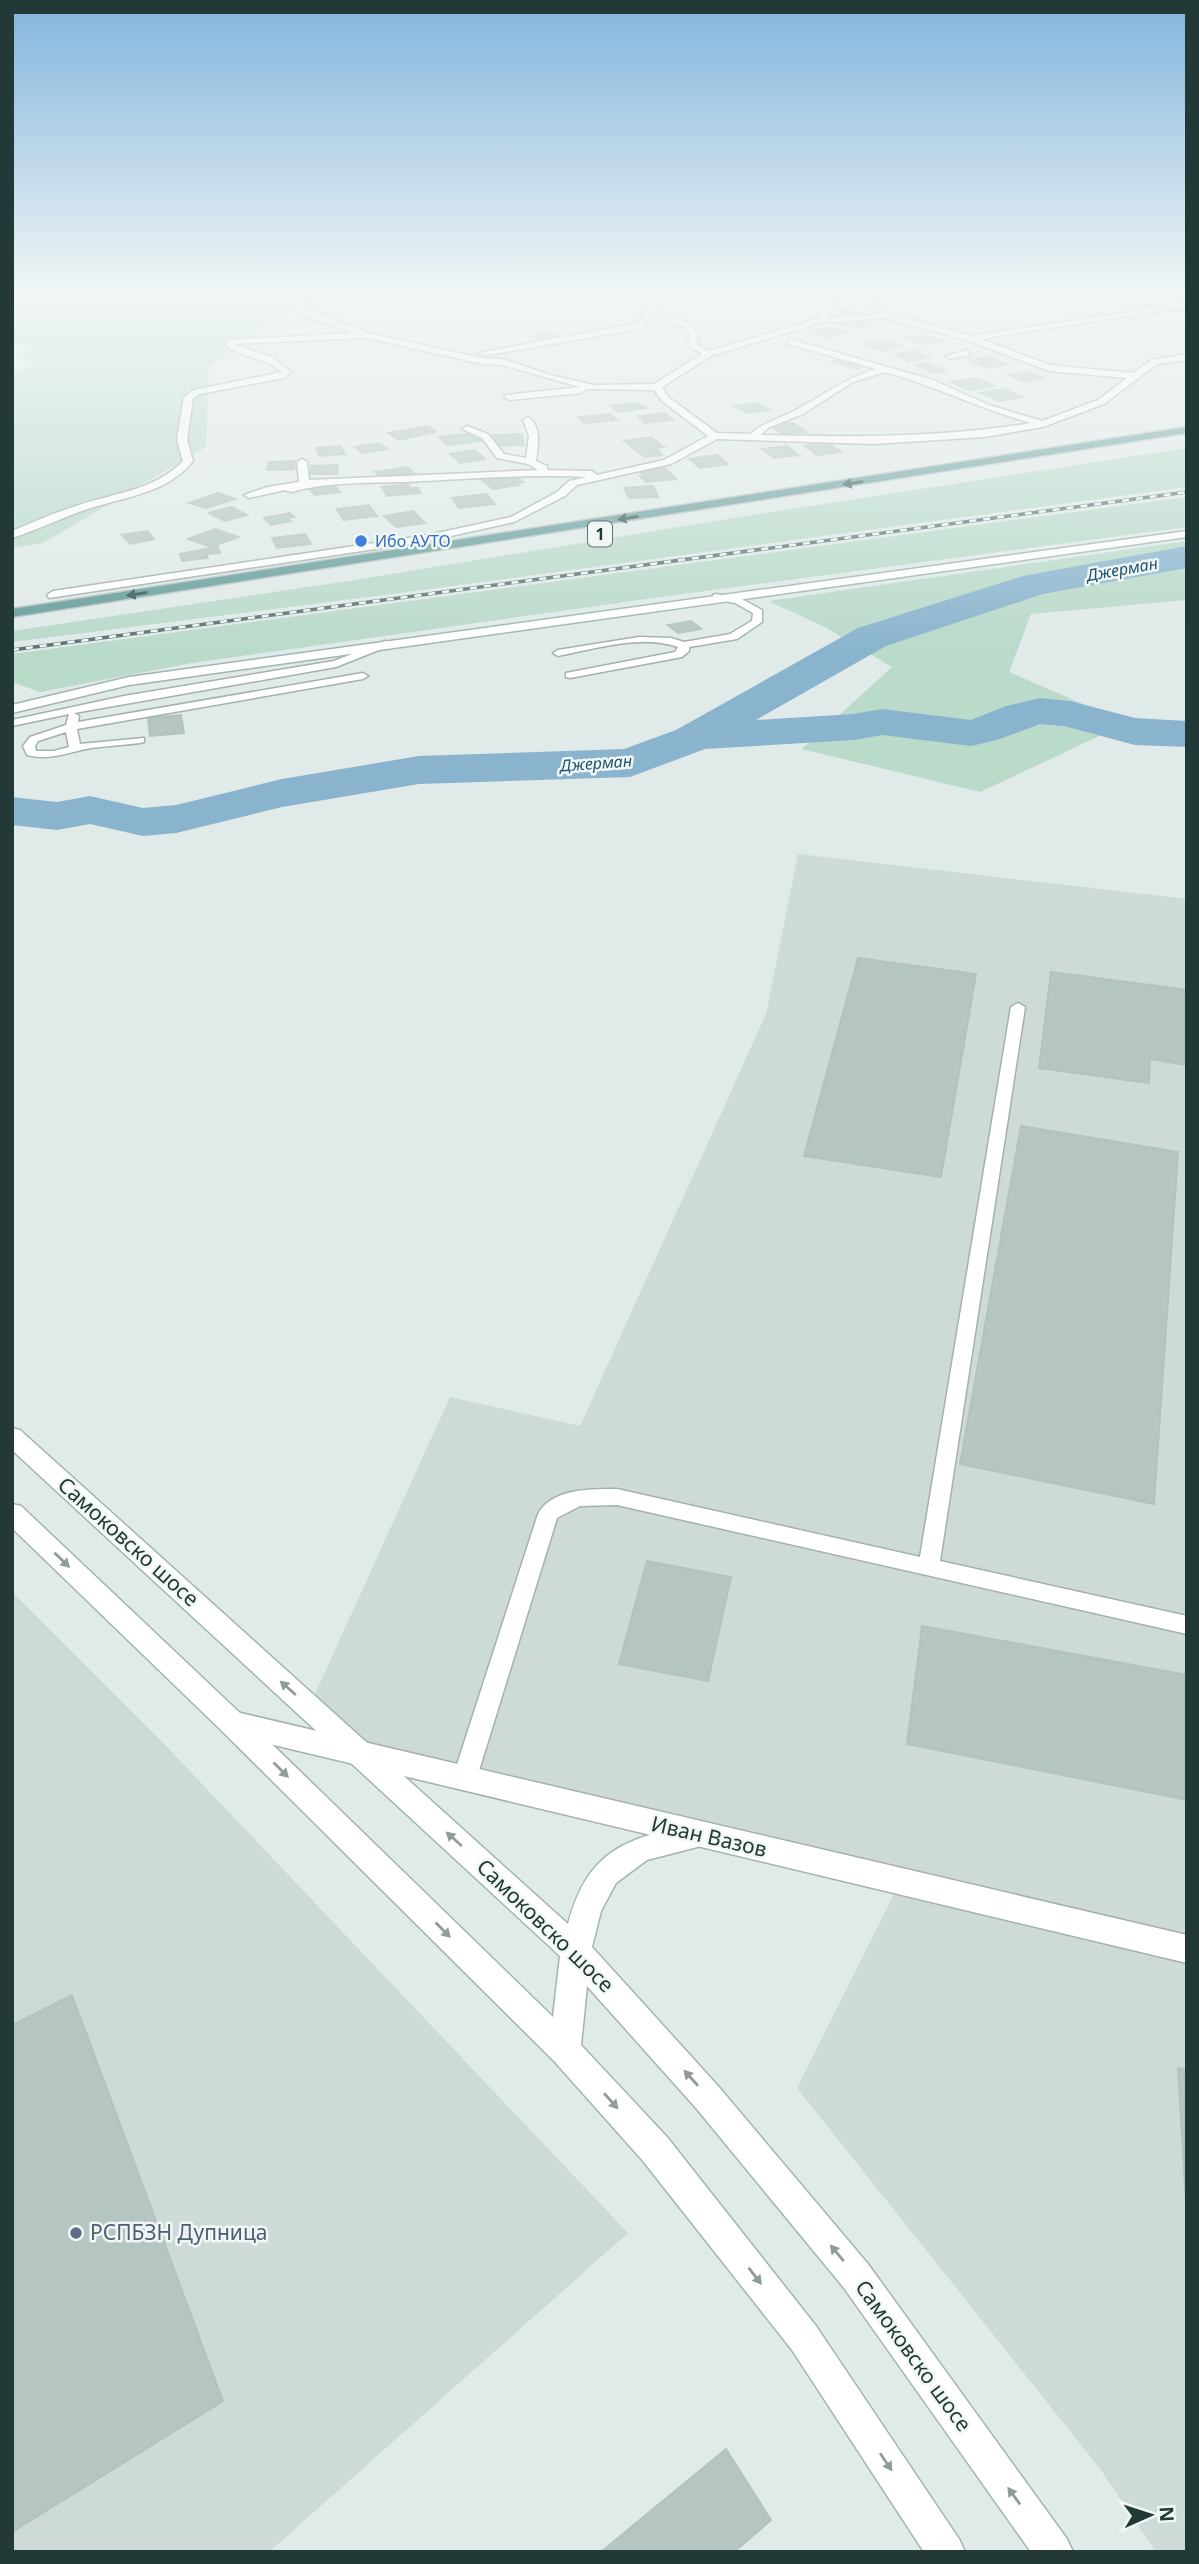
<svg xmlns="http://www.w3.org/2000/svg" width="1199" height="2564" font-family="'Noto Sans',sans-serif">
  <rect width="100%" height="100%" fill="#e0eae8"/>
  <path fill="#cedad7" d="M798,854l389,45v1653h-31l-55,-82 -304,-382 103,-206 -543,-132 -48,-43 141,-310 130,29 186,-412z
    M12,1592l157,157 459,484 -359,319h-257z"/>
  <path fill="#badaca" d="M12,292h308l-111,75 -3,80 -163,96 -31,5v-174l25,-10 -19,-9 15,-5 -21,-7v-16l6,-2 -6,-3z
    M1187,448v39l-787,106 -388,49v-11l330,-49 404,-66z
    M1187,497v30l-512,68 -483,68 -152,29 -28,-10v-28z
    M1187,541v59l-156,14 -22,58 118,51 -147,69 -178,-43 90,-82 -67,-40 -57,-26z"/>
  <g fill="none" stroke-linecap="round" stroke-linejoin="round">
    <path fill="#8ab4cd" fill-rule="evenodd" d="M1187,546v22l-144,26 -157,52 -130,74 97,-6 29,-5 89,11 35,-14 34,-8 30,3 65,17 52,3v26l-52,-2 -71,-19 -24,-2 -43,16 -26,6 -89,-11 -28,5 -149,9 -75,28 -211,7 -137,23 -106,26 -33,3 -53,-12 -33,6 -45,-5v-28l45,5 33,-6 53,12 33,-3 106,-26 137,-23 205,-7 52,-19 182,-102 165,-52z"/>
  </g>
  <path fill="#b5c5c1" stroke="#b3c3c0" stroke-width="2" d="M851,318l27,6 -15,5 -28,-6z
    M828,328l18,5 -19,5 -18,-5z
    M551,333l12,5 -21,4 -12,-6z
    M925,335l18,6 -17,4 -19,-7z
    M880,340l21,6 -19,5 -21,-7z
    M915,351l15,7 -22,3 -14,-7z
    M990,357l18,7 -21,4 -18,-8z
    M843,358l26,7 -12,4 -26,-7z
    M928,363l18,8 -12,2 -18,-8z
    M1028,372l15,6 -19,4 -15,-7z
    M976,378l18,8 -25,4 -18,-8z
    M1003,389l20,8 -23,4 -20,-8z
    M637,403l9,5 -27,4 -8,-6z
    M757,403l12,7 -22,3 -12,-7z
    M665,413l8,7 -28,3 -7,-7z
    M610,414l7,6 -33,3 -6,-6z
    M793,423l14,9 -24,2 -14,-9z
    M428,426l8,6 -37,8 -11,-7z
    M472,433l9,8 -34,4 -8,-8z
    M522,434l2,11 -28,1 -3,-11z
    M651,437l13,10 -8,1 6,7 -17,2 -21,-16z
    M379,443l8,6 -25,4 -7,-6z
    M829,443l12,9 -24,3 -12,-9z
    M340,446l5,8 -25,2 -4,-8z
    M787,446l12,9 -25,3 -12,-9z
    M475,450l10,9 -25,4 -10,-9z
    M717,455l11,9 -28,4 -11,-9z
    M296,461l-2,8 -27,1 2,-8z
    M338,465l-1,9h-27l1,-8z
    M407,467l8,7 -32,5 -8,-7z
    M665,468l11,11 -30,3 -6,-6h5l-6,-5z
    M515,475l8,7 -8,1 3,2 -25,4 -11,-9z
    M408,484l2,4h8l3,5 -34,3 -5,-9z
    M653,486l5,11 -29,1 -5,-10z
    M335,487l5,5 -25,3 -5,-5z
    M218,493l17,6 -29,9 -17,-5z
    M486,494l9,10 -36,4 -7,-10z
    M369,505l8,11 -34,4 -6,-11z
    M231,507l16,8 -22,6 -16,-8z
    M413,511l12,12 -29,4 -12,-11z
    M290,513l4,4 -7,1 4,3 -20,4 -7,-7z
    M215,529l23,8 -27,10 -23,-8z
    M147,531l7,8 -24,5 -8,-9z
    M305,534l6,10 -34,4 -5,-10z
    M218,547l2,6 -14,1 2,4 -26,3 -2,-7z
    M691,621l10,8 -23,4 -10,-8z
    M181,715l3,18 -34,3 -2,-18z
    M858,958l118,16 -35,203 -137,-21z
    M1051,972l136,18v75l-37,-6 -1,24 -110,-15z
    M1021,1126l157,26 -24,352 -194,-40z
    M647,1561l84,16 -23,104 -89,-17z
    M922,1626l265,49v125l-280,-56z
    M72,1995l151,406 -211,131v-507z
    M1178,2068l9,2v150z
    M726,2449l45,71 -37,32h-133z"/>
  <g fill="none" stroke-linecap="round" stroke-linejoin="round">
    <g stroke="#a3b1b0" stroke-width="3">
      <path id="service" d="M716,594l26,5 20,11v12l-25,17 -48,8v4l-7,6 -112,21 -4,-1v-4l109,-21 3,-5c-38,-13 -82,2 -120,9l-5,-3 5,-3 81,-13 32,1 13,4 46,-8 22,-13 1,-8 -18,-10 -22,-4v-4z
        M385,641l4,1v4l-53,21 -262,46 5,3 -1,6 285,-49 5,3 -5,3 -286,50 3,15 64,-6v4l-4,1c-16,2 -33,3 -49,5 -23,4 -40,13 -64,7l-4,-9 7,-9 36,-12 3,-11 -57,12v-6l112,-24 210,-35zM66,732l3,15 -15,4h-18l-1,-5 3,-5z
        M1018,1003l7,4 -85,554 247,55v18l-570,-129 -37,1 -23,12 -80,259 -4,7 -8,3 -8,-3 -4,-7 85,-263c14,-26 54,-25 79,-25l303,68 91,-550z"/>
    </g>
    <g stroke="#a3b1b0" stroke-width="3">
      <path id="minor" d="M322,292h16l-29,8 -9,6 68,27 114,25 21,1 47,16 44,10 60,-1 48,-30 -15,-9 3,-8 -3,-8 -34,-16 -10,14 -15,4 -145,25 -4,-3 158,-30 11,-14 -15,-17h8l14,15 38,19 5,11 -2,7 13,7 107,-32 11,-14 26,-5 -3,-5 11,3 31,-6h17l-41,10 22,12 81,22 216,-33v4l-206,32 69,26 83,8 18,-13 36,-6v6l-30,4 -53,40 -61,23 -59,10 -110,7 -157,-5 -46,25 -94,21 -12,11 -51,26 -86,19 -379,57 -2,-3 6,-4 375,-56 83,-18 46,-25 12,-11 18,-4c-61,-3 -122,2 -184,5 -37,1 -76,0 -112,10l-6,-2 -36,8 -5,-3 23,-8 32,-5 -2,-20 5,-3 5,3 2,18 229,-10 -10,-6 -31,-6 -15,-20 -20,-9 5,-3 21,8 16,20 22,4 3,-22 -6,-16 5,-3c14,9 10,29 8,44l11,5v4l45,1 5,4 67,-15 44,-24 -46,-35 -8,-11 -68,-1 -4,4 -73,7 -5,-3 2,-2 74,-8 -78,-22 -20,-1 -116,-26 -132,6 37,13 20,15 -7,6 -84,16 -7,4 -6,42 6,21c-28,35 -74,36 -114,51 -22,8 -44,19 -67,26v-7c22,-9 44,-19 67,-26 36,-12 76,-15 104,-44l-6,-21 7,-43 10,-7 88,-18c-17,-15 -47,-16 -57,-28l3,-4 125,-7 -56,-20 -6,-7 12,-10zM859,304l19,10 -52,4 7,-9zM885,318l84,23 80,30 78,7 -29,22 -56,21 -53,-16 -56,-25 -143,-41 -3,5 89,25c-34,11 -48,23 -78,40 -16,9 -33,12 -48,25l-33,-1 -49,-36 -6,-10 49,-31 109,-33zM885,372c50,14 96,37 146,51 -90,15 -179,14 -270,12l7,-7 35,-14 50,-32z
        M967,350l3,5 -20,4 -4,-3z
        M232,1711l955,224v28l-955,-228 -10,-4 -3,-8 3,-8z"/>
    </g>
    <g stroke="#a0b5b2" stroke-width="3">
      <path id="secondary" d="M1187,531v6l-1058,148 -117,28v-8l117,-28z
        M12,1428l8,2 548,494c21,-78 61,-85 131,-102l10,4 4,9 -4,9 -62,16 -31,23 -15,28 -9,36 126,139 150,178 199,275 6,13h-42l-187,-264 -148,-180 -109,-122 -6,59 86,92 149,189 143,213 6,13h-41l-132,-202 -149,-189 -89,-100 -332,-330 -210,-203v-24l9,2 221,209 311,302 7,-61 -548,-506z"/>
    </g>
    <g stroke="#bdc4c3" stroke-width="3">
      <path id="primary" d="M1187,427v6l-1175,184v-8z"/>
    </g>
    <use href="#service" fill="#fff" fill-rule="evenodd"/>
    <use href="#minor" fill="#fff" fill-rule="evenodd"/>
    <use href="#secondary" fill="#fff" fill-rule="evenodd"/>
    <use href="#primary" fill="#669e9c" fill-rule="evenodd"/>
    <g stroke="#5c7574" stroke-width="3.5">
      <path id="rail" d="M12,650l1175,-158"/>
    </g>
    <use href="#rail" stroke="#f0f7f5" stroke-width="2.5" stroke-dasharray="7" stroke-linecap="butt"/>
  </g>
  <defs><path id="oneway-solid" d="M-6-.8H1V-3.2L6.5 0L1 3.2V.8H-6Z" transform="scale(1.75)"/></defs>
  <g fill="#365756">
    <use href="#oneway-solid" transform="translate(853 483) rotate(171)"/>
    <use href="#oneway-solid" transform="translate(628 518) rotate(171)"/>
    <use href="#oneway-solid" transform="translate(137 594) rotate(171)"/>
  </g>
  <g fill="#909c9c">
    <use href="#oneway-solid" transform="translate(62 1560) rotate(44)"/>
    <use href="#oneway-solid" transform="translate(288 1688) rotate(-138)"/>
    <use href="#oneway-solid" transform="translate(281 1770) rotate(45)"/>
    <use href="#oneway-solid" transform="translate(454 1839) rotate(-138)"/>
    <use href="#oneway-solid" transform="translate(443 1930) rotate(45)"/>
    <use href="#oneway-solid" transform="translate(691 2078) rotate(-132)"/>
    <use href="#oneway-solid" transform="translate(611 2101) rotate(48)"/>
    <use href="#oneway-solid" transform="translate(837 2253) rotate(-130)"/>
    <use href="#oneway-solid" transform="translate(755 2276) rotate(52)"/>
    <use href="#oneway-solid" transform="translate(886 2462) rotate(56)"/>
    <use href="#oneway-solid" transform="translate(1014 2496) rotate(-126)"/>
  </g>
  <linearGradient id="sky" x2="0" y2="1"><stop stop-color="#82b4dd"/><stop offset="0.45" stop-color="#f1f6f5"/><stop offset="1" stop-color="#f1f6f5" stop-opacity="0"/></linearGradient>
  <rect width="1199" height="651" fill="url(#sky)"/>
  <circle fill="#3f7fe0" stroke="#f0f7f5" stroke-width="2.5" cx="361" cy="541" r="7"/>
  <circle fill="#5c6f8a" stroke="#f0f7f5" stroke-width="2.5" cx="76" cy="2233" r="7"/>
  <g text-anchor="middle" stroke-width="5" stroke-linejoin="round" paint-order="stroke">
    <rect fill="#f0f7f5" stroke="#607271" stroke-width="2" x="588" y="521.5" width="24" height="25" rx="5"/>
    <g font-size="16" font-weight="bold" fill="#223938">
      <text x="600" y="540">1</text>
    </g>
    <g font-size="16" fill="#366cbe" stroke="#f0f7f5" text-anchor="start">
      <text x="375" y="547">Ибо АУТО</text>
    </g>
    <g font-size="16" font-style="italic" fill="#1f5172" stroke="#f0f7f5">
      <text transform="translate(1122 569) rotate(-10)" y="6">Джерман</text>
      <text transform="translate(596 763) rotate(-4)" y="6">Джерман</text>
    </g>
    <g font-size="21" fill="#223938" stroke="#f0f7f5">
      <text transform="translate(128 1542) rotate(42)" y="7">Самоковско шосе</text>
      <text transform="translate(709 1837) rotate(13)" y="7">Иван Вазов</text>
      <text transform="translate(545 1926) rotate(44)" y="7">Самоковско шосе</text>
      <text transform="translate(913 2356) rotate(54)" y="7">Самоковско шосе</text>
    </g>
    <g font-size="21" fill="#4e5e75" stroke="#f0f7f5" text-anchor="start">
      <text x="90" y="2240">РСПБЗН Дупница</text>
    </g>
  </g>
  <rect width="1199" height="2564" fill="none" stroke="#223938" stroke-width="28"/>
  <g transform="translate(1150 2515) rotate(87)" stroke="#f0f7f5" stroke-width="5" paint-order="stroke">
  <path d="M0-5L12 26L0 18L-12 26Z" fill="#223938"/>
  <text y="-10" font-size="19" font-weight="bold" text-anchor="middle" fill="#223938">N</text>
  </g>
</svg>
